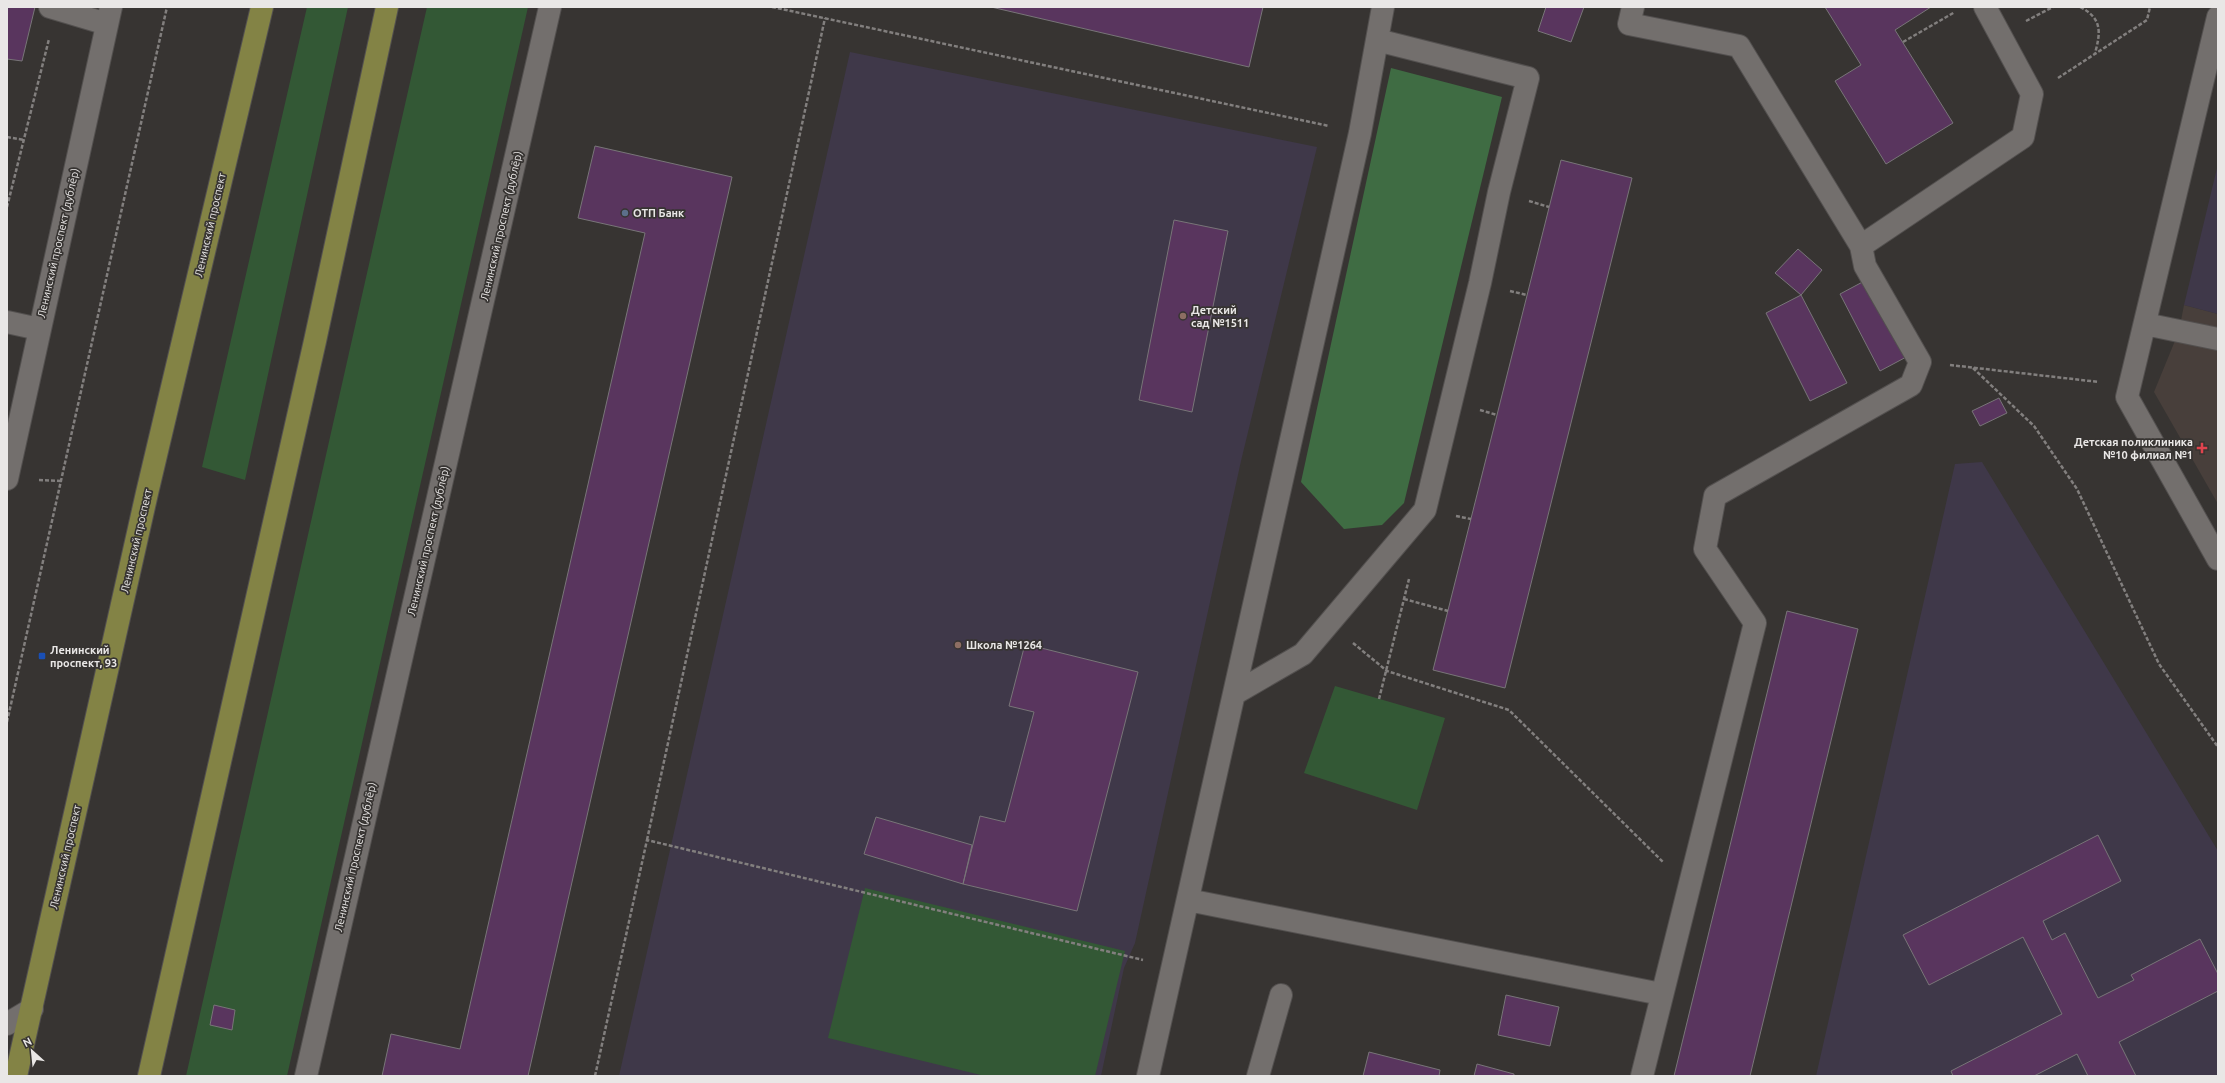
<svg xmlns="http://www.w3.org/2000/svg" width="2225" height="1083" font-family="Ubuntu,sans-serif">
  <rect width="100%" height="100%" fill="#373432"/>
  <path fill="#483f3b" d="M2184,305l34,9v190l-64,-112 25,-61z"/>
  <path fill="#3f3849" d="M850,52l467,95 -76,314 -106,482 -11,25 -23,108h-482z
    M2218,164v150l-34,-9z
    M1982,462l236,389v225h-402l139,-612z"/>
  <path fill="#335835" d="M307,7h41l-103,473 -43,-13z
    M427,7h101l-241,1069h-101z
    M1335,686l110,32 -28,92 -113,-37z
    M865,888l260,63 -30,125h-110l-157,-38z"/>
  <path fill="#3f6c43" d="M1391,68l111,29 -98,406 -22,22 -38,4 -43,-47z"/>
  <path fill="#59355e" stroke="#787578" d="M7,7h28l-13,54 -15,-2z
    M991,7h272l-14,60z
    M1546,7h38l-13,35 -33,-11z
    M1825,7h106l-36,23 58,93 -67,41 -51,-83 26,-16z
    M595,146l137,31 -204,899h-146l9,-42 69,15 185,-816 -67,-15z
    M1561,160l71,18 -127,510 -72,-18z
    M1174,220l54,11 -36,181 -53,-12z
    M1798,249l24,21 -21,25 -26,-22z
    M1870,278l40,77 -30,16 -40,-77z
    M1801,295l46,88 -37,18 -44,-88z
    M1999,398l8,15 -27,13 -8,-15z
    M1787,611l71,18 -108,447h-76z
    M1025,644l113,28 -61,239 -114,-27 17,-68 25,6 29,-110 -25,-6z
    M876,817l96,28 -9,39 -99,-30z
    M2098,835l23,46 -78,40 9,19 13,-7 33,65 36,-18 -3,-5 69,-36 18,35v17l-99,51 17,34h-48l-11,-22 -43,22h-81l-2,-5 111,-57 -39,-77 -94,48 -26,-50z
    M1506,995l53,12 -9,39 -52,-11z
    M214,1005l21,5 -3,20 -22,-5z
    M1369,1052l71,18 -1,6h-76z
    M1477,1064l37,10v2h-40z"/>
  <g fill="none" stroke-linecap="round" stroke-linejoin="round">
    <g stroke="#53504f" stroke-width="24">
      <path id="minor" d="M50,7l57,17
        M1633,7l-4,17 110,22 122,200 162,-109 9,-43 -47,-87
        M2218,17l-91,380 91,162
        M7,322l32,7
        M2145,324l73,15
        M7,479l104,-472
        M1234,694l69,-40 122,-144 55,-227 19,-91 29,-114 -151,-38
        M1188,900l473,94
        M7,1024l25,-15
        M306,1076l244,-1069
        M1148,1076l212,-943 23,-126
        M1258,1076l23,-81
        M1642,1076l113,-453 -50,-74 10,-53 196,-111 9,-23 -55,-96 -4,-20"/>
    </g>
    <g stroke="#53504f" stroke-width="24">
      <path id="major" d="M16,1076l131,-583 115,-486
        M149,1076l166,-735 72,-334"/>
    </g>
    <path stroke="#827f7e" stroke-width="2.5" stroke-dasharray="4 2" stroke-linecap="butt" d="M772,7l557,119
      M2080,7c22,11 21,25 15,46
      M2026,21l27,-14
      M1903,42l52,-30
      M2058,78l89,-58 3,-13
      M7,137l17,3
      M1529,201l20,6
      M7,207l42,-168
      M1510,291l17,4
      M1950,365l149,17
      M1973,368l61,58 43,63 82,175 59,83
      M1480,410l17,5
      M39,480l24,1
      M1456,516l15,3
      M1404,599l44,12
      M1353,643l34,28 122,39 154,152
      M1379,699l30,-120
      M7,722l160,-715
      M647,840l178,-822
      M595,1076l52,-236 496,120"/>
    <use href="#minor" stroke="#736f6d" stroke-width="22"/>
    <use href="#major" stroke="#838345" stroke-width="22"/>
  </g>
  <circle fill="#5c6f8a" stroke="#373432" stroke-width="1.5" cx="625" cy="213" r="4"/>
  <g fill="#8d6e63" stroke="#373432" stroke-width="1.5">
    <circle cx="1183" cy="316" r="4"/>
    <circle cx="958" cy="645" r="4"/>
  </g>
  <path fill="#e0444e" stroke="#373432" stroke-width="1.5" d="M2200 442h4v4h4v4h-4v4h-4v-4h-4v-4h4z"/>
  <rect fill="#1a4fb4" stroke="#373432" stroke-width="1.5" x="38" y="652" width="8" height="8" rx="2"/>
  <g text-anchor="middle" stroke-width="3.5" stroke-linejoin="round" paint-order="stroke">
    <g font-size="11" font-weight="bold" fill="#e9e7e6" stroke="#373432" text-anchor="start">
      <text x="633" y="217">ОТП Банк</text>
      <text x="1191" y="314">Детский<tspan x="1191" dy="13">сад №1511</tspan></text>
      <text x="2193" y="446" text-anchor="end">Детская поликлиника<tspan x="2193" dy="13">№10 филиал №1</tspan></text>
      <text x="966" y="649">Школа №1264</text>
      <text x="50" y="654">Ленинский<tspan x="50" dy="13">проспект, 93</tspan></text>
    </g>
    <g font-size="11" fill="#e9e7e6" stroke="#373432">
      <text transform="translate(210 225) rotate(-77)" y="4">Ленинский проспект</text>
      <text transform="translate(501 226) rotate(-77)" y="4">Ленинский проспект (дублёр)</text>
      <text transform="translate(58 243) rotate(-77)" y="4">Ленинский проспект (дублёр)</text>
      <text transform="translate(136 541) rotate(-77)" y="4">Ленинский проспект</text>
      <text transform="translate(428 541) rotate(-77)" y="4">Ленинский проспект (дублёр)</text>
      <text transform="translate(65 857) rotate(-77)" y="4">Ленинский проспект</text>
      <text transform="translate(355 857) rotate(-77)" y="4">Ленинский проспект (дублёр)</text>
    </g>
  </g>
  <rect width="2225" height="1083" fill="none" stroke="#e9e7e6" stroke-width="16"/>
  <g transform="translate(32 1051) rotate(333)" stroke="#373432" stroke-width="3" paint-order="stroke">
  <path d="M0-3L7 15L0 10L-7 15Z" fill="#e9e7e6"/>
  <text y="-6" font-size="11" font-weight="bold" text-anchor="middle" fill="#e9e7e6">N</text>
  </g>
</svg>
